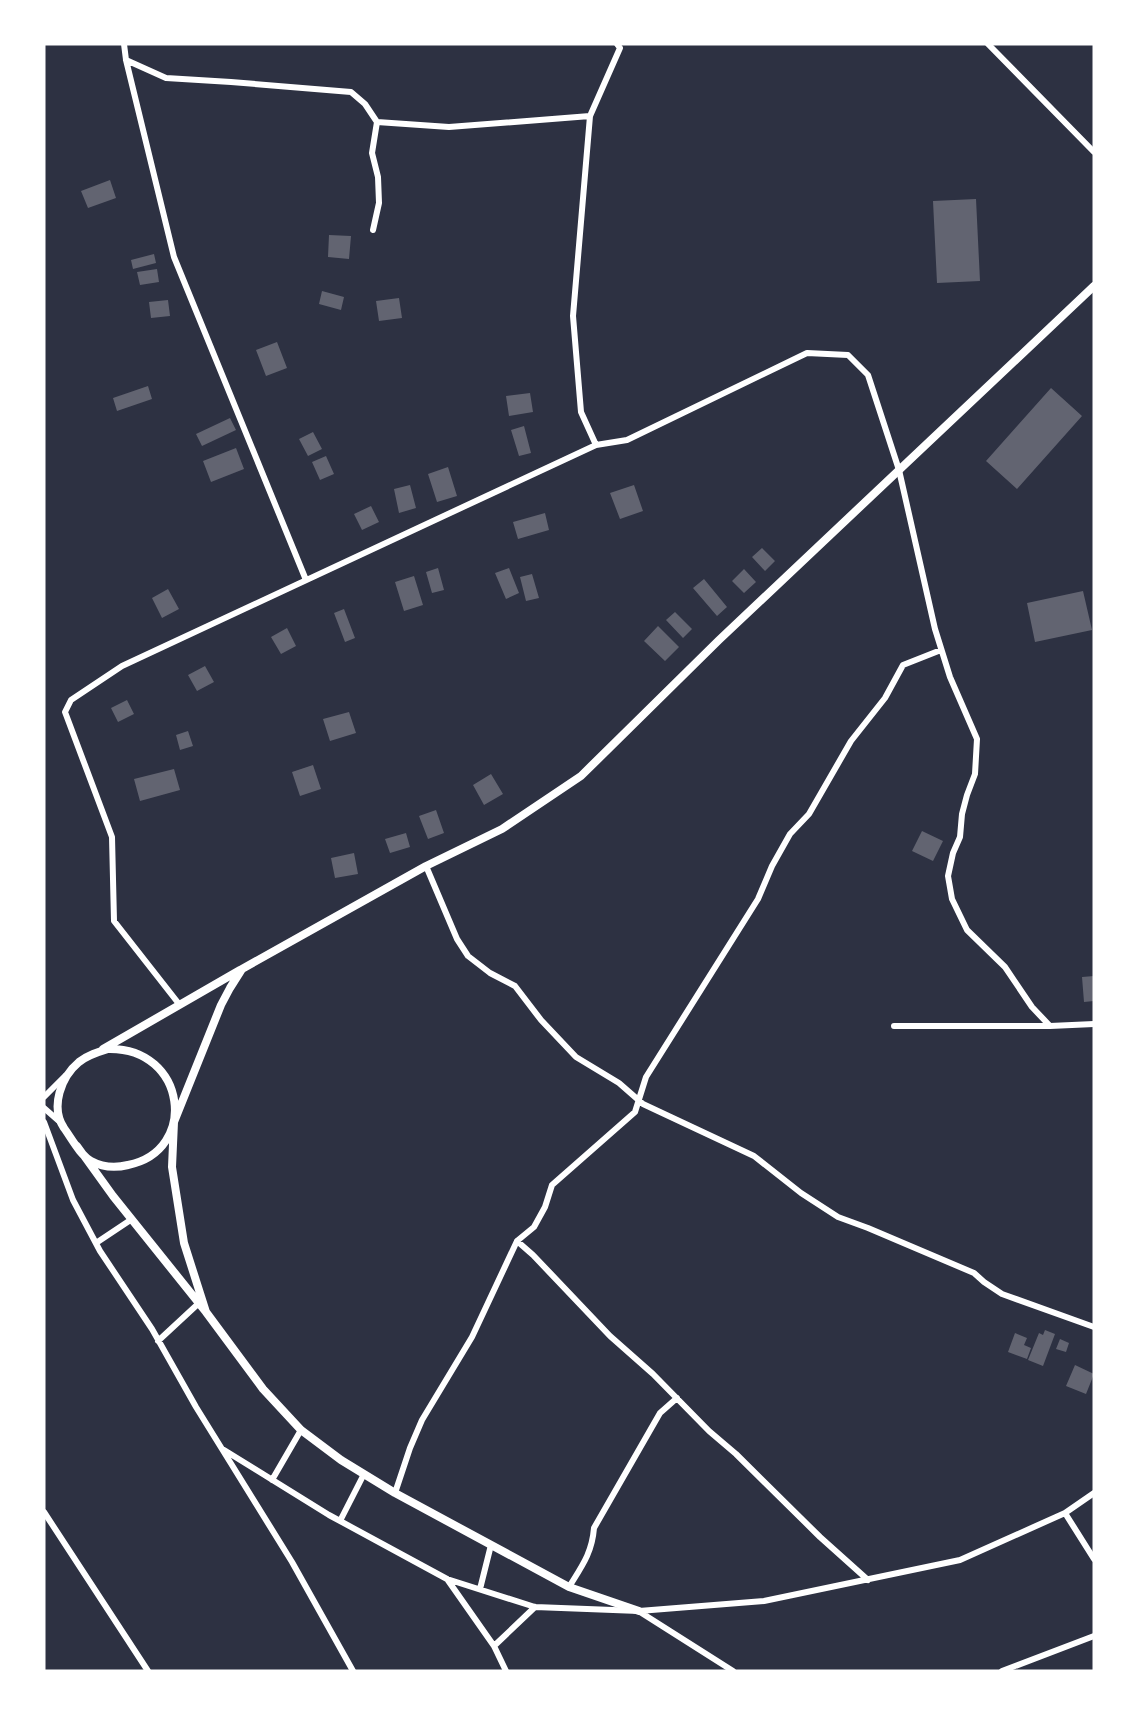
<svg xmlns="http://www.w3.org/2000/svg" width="1138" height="1715" font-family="Arial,sans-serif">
  <rect width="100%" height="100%" fill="#2d3142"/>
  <path fill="#626471" d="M110,180l6,18 -28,10 -7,-17z
    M976,199l4,82 -43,2 -4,-82z
    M329,235l22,1 -2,23 -21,-2z
    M154,254l2,9 -23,6 -2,-9z
    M157,269l2,13 -19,3 -3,-13z
    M322,291l22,6 -3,13 -22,-6z
    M399,298l3,20 -23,3 -3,-20z
    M168,300l2,16 -19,2 -2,-16z
    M277,342l10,26 -21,8 -10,-26z
    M148,386l4,13 -35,12 -4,-13z
    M1051,388l31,28 -65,73 -31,-28z
    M530,393l3,19 -24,4 -3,-20z
    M230,418l6,12 -34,16 -6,-12z
    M524,426l7,27 -12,3 -8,-26z
    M313,432l9,17 -14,7 -9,-17z
    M236,448l8,21 -33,13 -8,-21z
    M326,456l8,18 -14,6 -8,-18z
    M448,467l9,29 -20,6 -9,-28z
    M410,485l6,23 -17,5 -5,-24z
    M634,485l9,26 -23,8 -10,-26z
    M371,506l8,16 -17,8 -8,-16z
    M545,513l4,17 -31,9 -5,-17z
    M762,548l13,13 -10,10 -13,-14z
    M438,568l6,22 -12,3 -6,-21z
    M509,568l10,25 -13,6 -11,-26z
    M744,569l12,13 -12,11 -12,-12z
    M532,574l7,24 -13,3 -6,-24z
    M414,576l9,29 -19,6 -9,-29z
    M704,579l23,28 -10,9 -24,-28z
    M168,589l11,20 -17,9 -10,-20z
    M1083,591l9,39 -57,12 -8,-39z
    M344,609l11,29 -10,4 -11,-29z
    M675,612l17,17 -9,9 -17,-18z
    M658,626l21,21 -14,14 -21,-20z
    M287,628l9,18 -15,8 -10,-17z
    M205,666l9,16 -17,9 -9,-16z
    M127,700l7,14 -16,8 -7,-14z
    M349,712l7,21 -26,8 -7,-22z
    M188,731l5,15 -13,4 -4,-15z
    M313,765l8,24 -21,7 -8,-24z
    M174,769l6,21 -40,11 -6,-22z
    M491,774l12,20 -19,11 -11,-20z
    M436,810l8,23 -16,6 -9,-23z
    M922,831l21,10 -10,20 -21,-10z
    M406,833l4,14 -20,6 -5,-14z
    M354,853l4,21 -23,4 -4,-20z
    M1094,976v25l-10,1 -2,-25z
    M1045,1330l10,4 -12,32 -15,-6 11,-27 4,2z
    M1015,1333l12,5 -3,7 7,3 -4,11 -19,-7z
    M1060,1339l9,4 -3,9 -10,-3z
    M1075,1365l19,9 -8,20 -20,-8z"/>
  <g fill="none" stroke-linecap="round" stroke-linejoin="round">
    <path stroke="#fff" stroke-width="6" d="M124,44l2,16 48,197 132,323
      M617,44l3,4 -30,68 -17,200 8,96 15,33 31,-5 180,-87 41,2 20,20 31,95 36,159 15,48 27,62 -2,35 -8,21 -5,19 -2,23 -7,16 -5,23 4,23 15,31 38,37 27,40 18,19 44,-2
      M988,44l106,108
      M126,60l40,18 65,4 120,10 14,12 12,18 -5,31 6,24 1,26 -6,27
      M377,122l72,5 141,-11
      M426,866l31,73 11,17 22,17 25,13 26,34 35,37 43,26 24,21 111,52 47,37 37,24 30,11 106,45 10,9 18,12 92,33
      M179,1004l-65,-83 -2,-84 -47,-125 6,-12 51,-34 474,-221
      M894,1026h156
      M44,1097l21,-21
      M44,1108l16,14
      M44,1122l29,78 27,51 52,78 44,78 96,155 61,109
      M517,1241l16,14 77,81 43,38 56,57 27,23 84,83 48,43
      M96,1243l36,-24
      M158,1341l41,-38
      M224,1450l105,65 118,64 88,28 104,4 125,-10 196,-41 105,-47 29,-20
      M272,1480l29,-50
      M395,1493l15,-45 12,-28 50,-83 45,-96 17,-14 11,-20 7,-22 83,-73 11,-35 112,-178 14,-33 18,-32 19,-20 42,-73 34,-43 18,-33 38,-15
      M44,1512l104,159
      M1065,1513l29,46
      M340,1521l24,-47
      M447,1579l47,67 12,25
      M569,1587c13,-21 23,-34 25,-59l66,-115 17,-15
      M480,1589l11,-44
      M640,1612l93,59
      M494,1646l41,-39
      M1002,1671l92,-35"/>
    <path stroke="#fff" stroke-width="8" d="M103,1049l137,-79
      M108,1049c79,-2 91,102 20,116 -12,3 -26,2 -37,-4 -11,-6 -19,-22 -27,-33 -14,-21 -3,-51 15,-66 9,-7 19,-10 29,-13z
      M77,1146l36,50 93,116 57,77 38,41 40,30 54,33 174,94 70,24
      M206,1312l-22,-69 -12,-76 2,-45 47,-117 9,-17 12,-19 184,-103 76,-37 79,-53 138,-136 375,-354"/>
  </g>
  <rect width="1138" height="1715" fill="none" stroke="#ffffff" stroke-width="91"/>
</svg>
